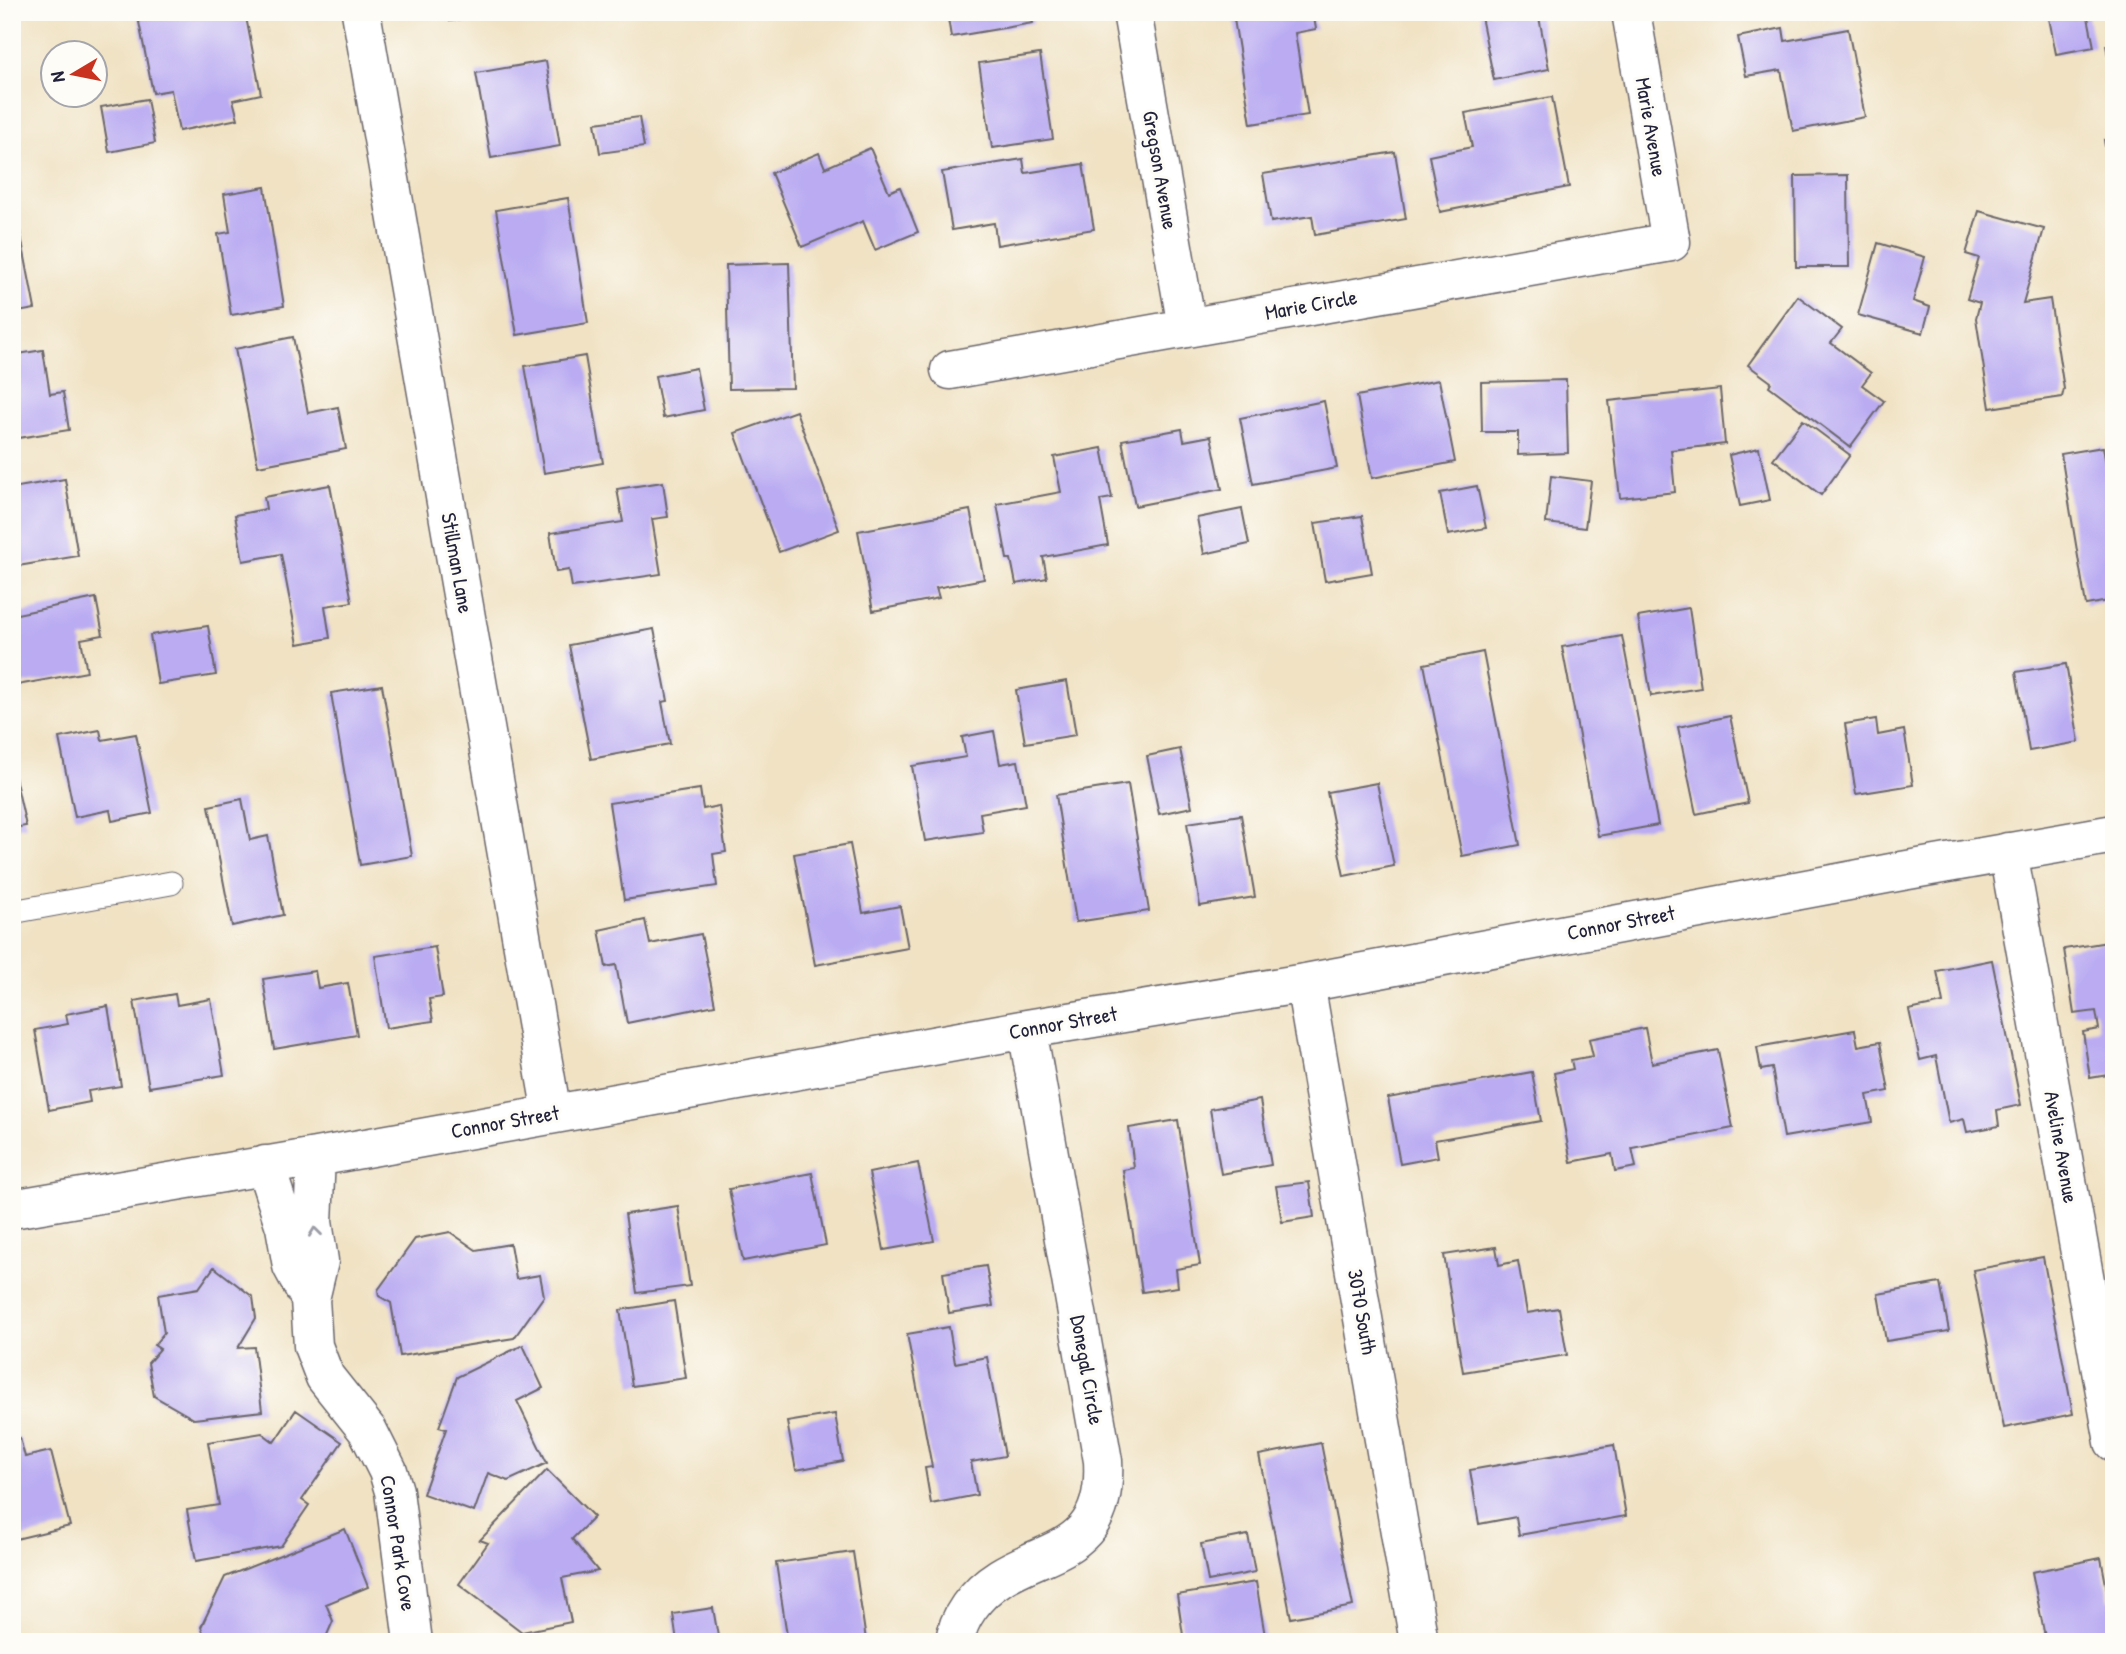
<svg xmlns="http://www.w3.org/2000/svg" width="2126" height="1654" font-family="'Patrick Hand',sans-serif">
  <rect width="100%" height="100%" fill="#fdfcf7"/>
  <filter id="ink" filterUnits="userSpaceOnUse"><feTurbulence type="fractalNoise" baseFrequency=".0143" numOctaves="2"/><feDisplacementMap in="SourceGraphic" scale="14" xChannelSelector="R" yChannelSelector="G"/><feConvolveMatrix kernelMatrix="1 2 1 2 8 2 1 2 1" color-interpolation-filters="sRGB"/></filter>
  <filter id="wash" filterUnits="userSpaceOnUse"><feTurbulence type="fractalNoise" baseFrequency=".00686" numOctaves="4" result="noise"/><feDisplacementMap in="SourceGraphic" scale="28" xChannelSelector="R" yChannelSelector="G"/><feGaussianBlur stdDeviation="1.57" result="paint"/><feColorMatrix in="noise" values="0 0 0 0 0 0 0 0 0 0 0 0 0 0 0 0 0 1.4 0 .05"/><feComposite in="paint" operator="in"/></filter>
  <g filter="url(#wash)">
    <rect width="100%" height="100%" fill="#f0e2c3"/>
    <g id="blocks">
      <path fill="#baabf2" d="M137,12h108l16,82 -28,6 5,19 -59,12 -8,-41 -18,3z
        M448,12h42v2l-40,7z
        M947,12h84l2,11 -82,14z
        M1241,12h72l3,17 -21,4 13,82 -57,9 -18,-111z
        M1480,12h58l11,57 -55,11z
        M2076,12h11l7,35 -38,7 -7,-36z
        M1783,28l2,13 63,-12 17,88 -72,14 -12,-61 -35,6 -8,-39z
        M2114,44v35h-2l-6,-34z
        M1040,54l13,85 -61,9 -13,-85z
        M546,61l14,85 -69,12 -15,-85z
        M1552,97l17,90 -129,25 -11,-56 43,-9 -7,-34z
        M147,99l8,44 -46,9 -8,-45z
        M639,117l5,30 -44,6 -5,-30z
        M2114,139v50h-2l-8,-49z
        M870,148l19,44 11,-5 18,45 -43,18 -12,-29 -61,26 -31,-74 48,-20 6,15z
        M1395,152l11,67 -91,16 -3,-19 -41,6 -8,-48z
        M1023,159l2,14 58,-9 11,65 -97,16 -3,-22 -42,7 -10,-58z
        M1848,175l1,92h-53l-1,-91z
        M265,187l19,119 -53,9 -13,-81 12,-2 -6,-38z
        M568,198l20,125 -71,12 -21,-125z
        M1979,211l65,18 -21,74 27,-4 14,90 -2,8 -72,11 -14,-90 4,-15 -13,-4 12,-41 -13,-4z
        M20,231l15,78 -23,4v-81z
        M1878,243l47,14 -12,44 17,6 -7,26 -65,-18z
        M789,263l4,125 -64,1 -3,-124z
        M1798,296l44,33 -11,14 40,30 -9,12 22,16 -34,46 -81,-61 2,-4 -23,-17z
        M293,337l15,76 30,-6 8,42 -88,17 -23,-117z
        M43,350l7,44 13,-2 6,38 -57,9v-84z
        M585,356l18,107 -59,10 -19,-107z
        M696,368l8,42 -41,8 -8,-42z
        M1439,380l16,82 -83,16 -15,-82z
        M1566,380l2,73 -50,2v-23h-36l-1,-50z
        M1720,389l5,55 -54,6 4,42 -55,6 -11,-97z
        M1324,401l13,67 -84,16 -13,-66z
        M796,411l43,119 -60,22 -44,-119z
        M1803,420l47,35 -29,40 -48,-36z
        M1182,429l2,12 27,-5 11,53 -87,17 -13,-66z
        M2103,447l11,63v90l-28,5 -25,-151z
        M1102,448l10,50 -12,2 8,45 -65,12 4,21 -31,6 -5,-25h-4l-10,-55 64,-12 -7,-35z
        M1759,448l11,52 -30,6 -11,-51z
        M1551,476l40,5 -6,47 -39,-5z
        M65,479l13,77 -66,11v-79z
        M663,482l5,35 -16,2 9,55 -89,13 -3,-17 -13,2 -6,-39 73,-11 -6,-33z
        M330,485l22,117 -27,4 5,32 -32,6 -17,-90 -38,7 -8,-46 31,-6 -2,-12z
        M1477,486l9,42 -38,7 -8,-42z
        M1242,509l7,35 -45,10 -7,-36z
        M970,510l14,69 -48,9 3,10 -66,13 -15,-80z
        M1362,516l10,57 -47,8 -10,-58z
        M96,598l7,37 -22,4 6,33 -75,14v-71z
        M1689,608l12,80 -50,8 -13,-79z
        M208,626l8,49 -58,9 -8,-49z
        M654,629l14,72 -6,1 8,42 -79,15 -22,-114z
        M1622,636l36,189 -60,11 -36,-189z
        M1483,652l37,193 -58,11 -38,-192z
        M2066,664l13,78 -50,9 -13,-79z
        M1067,681l9,54 -51,8 -9,-53z
        M382,685l30,171 -52,9 -29,-172z
        M1730,716l18,87 -52,11 -18,-87z
        M1876,719l2,16 26,-5 9,55 -57,9 -11,-70z
        M100,730l2,10 34,-6 16,79 -40,8 -2,-11 -35,7 -16,-79z
        M994,731l6,33 18,-3 8,44 -46,8 3,19 -58,9 -13,-75 54,-9 -4,-20z
        M1180,749l12,58 -33,7 -12,-58z
        M12,764l14,62 -14,2z
        M1377,783l17,83 -50,10 -17,-84z
        M1128,784l21,127 -73,11 -20,-127z
        M700,789l3,20 16,-3 7,46 -13,2 4,32 -93,14 -15,-97z
        M242,799l8,41 18,-4 15,79 -51,11 -23,-120z
        M1241,815l14,82 -55,9 -13,-83z
        M850,844l13,69 37,-7 8,42 -93,17 -21,-111z
        M645,920l5,24 51,-10 14,71 -88,18 -11,-58 -10,2 -7,-37z
        M2114,941v133l-24,4 -7,-46 16,-3 -3,-18 -22,3 -10,-65z
        M435,947l8,50 -14,2 4,22 -47,7 -11,-72z
        M1992,960l29,145 -24,5 2,16 -32,6 -3,-13 -15,4 -13,-67 -16,4 -11,-50 34,-7 -6,-32z
        M315,971l3,17 30,-5 9,52 -83,14 -11,-70z
        M175,994l2,11 34,-6 13,76 -75,12 -15,-86z
        M108,1006l13,80 -33,5 2,11 -41,8 -14,-80 33,-6 -2,-10z
        M1645,1028l7,35 66,-13 15,78 -101,20 4,19 -21,4 -3,-17 -41,8 -17,-89 19,-4 -2,-9 22,-4 -4,-17z
        M1855,1030l3,16 22,-4 9,49 -22,4 5,27 -88,15 -12,-69 -11,2 -4,-23z
        M1532,1072l9,49 -106,19 3,17 -38,7 -12,-66z
        M1260,1100l11,65 -50,9 -11,-65z
        M1178,1120l22,145 -24,4 2,18 -36,5 -19,-122 11,-2 -5,-40z
        M918,1163l16,78 -50,9 -15,-77z
        M812,1173l14,72 -83,16 -14,-72z
        M1309,1182l5,35 -32,5 -6,-36z
        M678,1206l12,80 -53,7 -12,-79z
        M450,1232l26,18 34,-6 6,35 24,-4 4,21 -30,42 -114,18 -9,-53 -12,-7 -1,-6 37,-51z
        M1496,1247l3,18 19,-4 9,52 32,-5 8,47 -104,17 -19,-117z
        M2043,1257l30,157 -69,14 -31,-158z
        M986,1266l7,40 -44,7 -6,-40z
        M214,1267l39,30 3,21 -18,30 16,-1 8,64 -68,8 -40,-23 -6,-33 12,-14 -6,-4 10,-12 -6,-38 41,-7z
        M1940,1283l9,48 -63,10 -8,-47z
        M674,1301l12,77 -54,8 -12,-76z
        M949,1327l6,36 32,-6 18,99 -34,6 6,33 -46,9 -6,-36 7,-1 -25,-133z
        M523,1345l20,43 -26,13 30,62 -39,18 -20,-8 -14,39 -51,-18 23,-65 -7,-2 18,-50z
        M296,1410l46,32 -40,58 7,5 -28,41 -85,15 -9,-51 32,-5 -11,-63 54,-9 12,9z
        M835,1414l8,47 -47,9 -9,-48z
        M20,1438l5,19 26,-6 19,75 -58,14v-100z
        M1321,1443l32,163 -62,12 -32,-163z
        M1614,1445l12,71 -107,19 -3,-18 -37,7 -9,-54z
        M547,1470l47,47 -22,22 26,32 -36,7 9,44 -49,10 -63,-48 29,-41 -8,-3z
        M345,1529l23,58 -42,17 7,17 -9,21h-117l-6,-15 24,-50z
        M1248,1535l7,37 -47,9 -7,-37z
        M853,1552l13,88 -13,2h-65l-12,-79z
        M2101,1558l8,42h5v42h-68l-14,-70z
        M1256,1582l10,60h-82l-7,-47z
        M713,1608l6,34h-42l-4,-28z"/>
    </g>
  </g>
  <g filter="url(#ink)">
    <use href="#blocks" fill-opacity="0" stroke="#6a656b" stroke-width="2"/>
    <g fill="none" stroke-linecap="round" stroke-linejoin="round">
      <g stroke="#6a656b" stroke-width="25">
        <path id="service" d="M12,912l159,-29"/>
      </g>
      <g stroke="#6a656b" stroke-width="41">
        <path id="minor" d="M361,12l191,1102
          M1132,12l55,315
          M950,370l721,-128 -40,-230
          M2008,852l106,590
          M1305,983l114,659
          M316,1157l-3,65 6,39 -9,38 3,47 12,31 43,54 20,40 6,20 19,151
          M265,1165l20,62 7,39 18,33
          M12,1209l304,-52 711,-128 278,-46 597,-112 212,-37
          M955,1642c1,-12 7,-25 14,-35 46,-67 140,-34 134,-146l-76,-432"/>
      </g>
      <use href="#service" stroke="#fff" stroke-width="23"/>
      <use href="#minor" stroke="#fff" stroke-width="38"/>
    </g>
    <defs><path id="oneway-chevron" d="M-2-3.5L2.5 0L-2 3.5" fill="none" stroke-width="1.6" stroke-linecap="round" stroke-linejoin="round" transform="scale(1.75)"/></defs>
    <use stroke="#9c9ca7" href="#oneway-chevron" transform="translate(315 1232) rotate(-97)"/>
  </g>
  <g text-anchor="middle" stroke-width="6" stroke-linejoin="round" paint-order="stroke">
    <g font-size="21" fill="#22223b" stroke="#fdfcf7">
      <text transform="translate(1651 127) rotate(80)" y="7">Marie Avenue</text>
      <text transform="translate(1160 170) rotate(80)" y="7">Gregson Avenue</text>
      <text transform="translate(1311 305) rotate(-10)" y="7">Marie Circle</text>
      <text transform="translate(457 563) rotate(80)" y="7">Stillman Lane</text>
      <text transform="translate(1621 923) rotate(-11)" y="7">Connor Street</text>
      <text transform="translate(1063 1023) rotate(-10)" y="7">Connor Street</text>
      <text transform="translate(505 1122) rotate(-10)" y="7">Connor Street</text>
      <text transform="translate(2061 1147) rotate(80)" y="7">Aveline Avenue</text>
      <text transform="translate(1362 1312) rotate(80)" y="7">3070 South</text>
      <text transform="translate(1087 1370) rotate(80)" y="7">Donegal Circle</text>
      <text transform="translate(398 1543) rotate(81)" y="7">Connor Park Cove</text>
    </g>
  </g>
  <rect width="2126" height="1654" fill="none" stroke="#fdfcf7" stroke-width="42"/>
  <g transform="translate(74 74) rotate(260)"><circle r="33" fill="#fdfcf7" stroke="#a5a5ac" stroke-width="2"/>
  <path d="M0-5L12 26L0 18L-12 26Z" fill="#c8321e"/>
  <text y="-10" font-size="19" font-weight="bold" text-anchor="middle" fill="#22223b">N</text>
  </g>
</svg>
